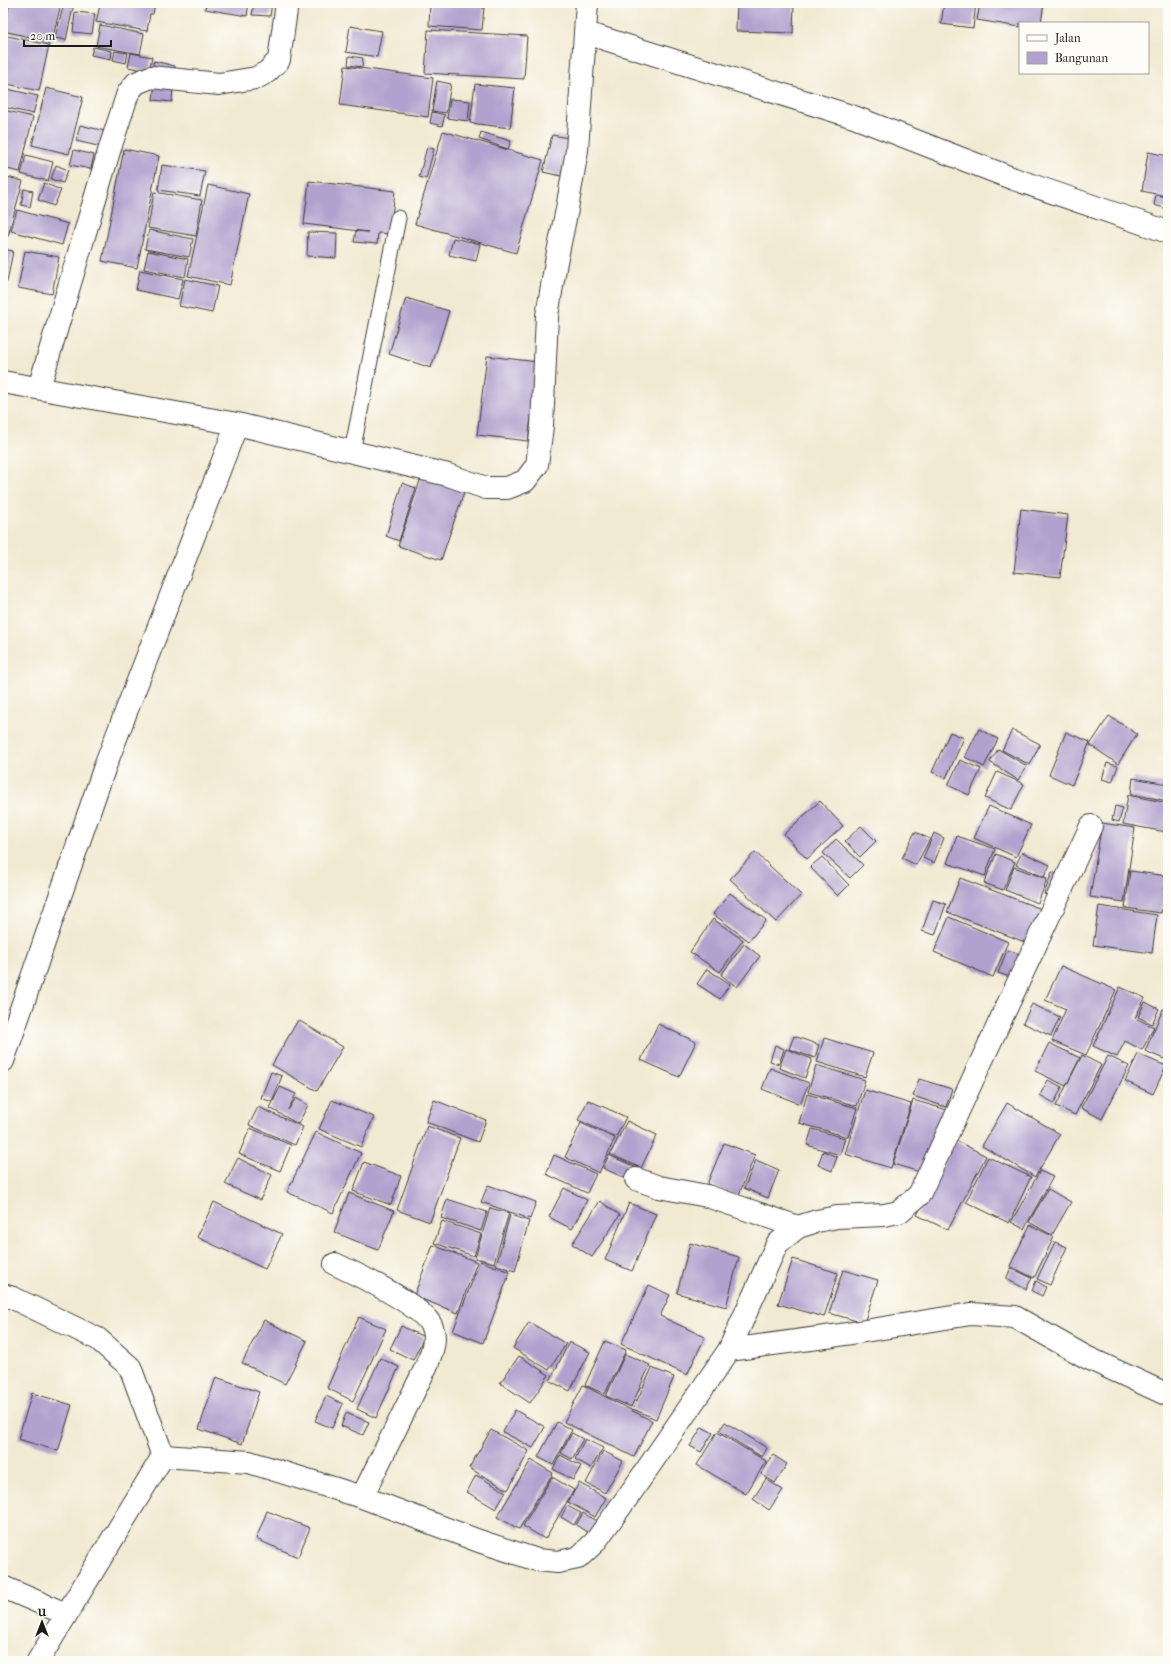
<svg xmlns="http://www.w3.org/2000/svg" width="1171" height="1664" font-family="'IM FELL French Canon',serif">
  <rect width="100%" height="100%" fill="#fdfcf7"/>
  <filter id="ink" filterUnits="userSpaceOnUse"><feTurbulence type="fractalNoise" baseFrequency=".025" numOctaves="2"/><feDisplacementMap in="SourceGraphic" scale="8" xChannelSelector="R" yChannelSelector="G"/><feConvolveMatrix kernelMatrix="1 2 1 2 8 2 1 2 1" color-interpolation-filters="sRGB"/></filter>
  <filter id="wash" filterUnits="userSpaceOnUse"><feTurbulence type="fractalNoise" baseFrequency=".012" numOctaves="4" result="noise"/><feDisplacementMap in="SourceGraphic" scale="16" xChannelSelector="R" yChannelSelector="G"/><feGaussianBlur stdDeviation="0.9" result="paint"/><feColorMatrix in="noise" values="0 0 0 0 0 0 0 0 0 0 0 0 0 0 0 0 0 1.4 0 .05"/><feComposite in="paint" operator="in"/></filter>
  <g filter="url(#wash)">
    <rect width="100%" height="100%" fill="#f1e9d1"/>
    <g id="blocks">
      <path fill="#b0a1ce" d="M10,3h51l-9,39 -49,-11z
        M64,3h10l-8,37 -11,-2z
        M95,3h60l-2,11h-3l-3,17 -51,-9 4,-17z
        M206,3h43l-2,13 -42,-7z
        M254,3h18l-2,13 -18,-1z
        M430,3l54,3 -2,24 -53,-4z
        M737,3h57l-1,30 -57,-2z
        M944,3h32l-3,25 -32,-4z
        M980,3h64l-3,20h-21v4l-43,-7z
        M75,12l20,2 -3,20 -19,-2z
        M100,25l44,9 -4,20 -44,-8z
        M350,26l32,5 -5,26 -31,-5z
        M428,30l99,6 -3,43 -99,-6z
        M3,35l46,10 -10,46 -36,-8z
        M93,47l19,4 -1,8 -20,-4z
        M115,51l13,2 -2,10 -13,-3z
        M131,53l21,4 -3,14 -21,-4z
        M349,56l14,2 -1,9 -14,-2z
        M154,61l21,5 -2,10 -22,-5z
        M345,66l88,12 -5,39 -88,-12z
        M155,81l18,2 -1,19 -19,-2z
        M437,81l14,3 -5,29 -14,-2z
        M475,84l40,4 -5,40 -40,-5z
        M3,88l35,8 -5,18 -30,-7z
        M46,88l37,9 -14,57 -37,-9z
        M450,99l20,2 -2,20 -21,-3z
        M3,110l30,7 -13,55 -17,-4z
        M432,112l13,3 -3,11 -12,-3z
        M80,125l25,6 -3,16 -26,-6z
        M443,131l100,29 -27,93 -101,-29z
        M481,132l30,9 -3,8 -29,-10z
        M552,135l22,4 -8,38 -23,-5z
        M427,147l7,2 -8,30 -7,-2z
        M124,149l35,7 -22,112 -35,-7z
        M74,150l20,5 -3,14 -21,-4z
        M1148,152l20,4v24l-3,16 -23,-5z
        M26,155l27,7 -5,19 -27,-7z
        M56,165l12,5 -5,13 -12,-4z
        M162,165l43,6 -5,25 -42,-6z
        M3,176l20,5 -15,55 -5,-2z
        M309,181l86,10 -5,43 -12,-1 -1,11 -23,-2 2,-11 12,1 -64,-8z
        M44,183l17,7 -7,16 -16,-6z
        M208,185l41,9 -19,91 -42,-9z
        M24,189l9,2 -3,16 -9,-2z
        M154,192l48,8 -6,36 -48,-8z
        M1156,195l12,2v12l-14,-4z
        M17,210l51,14 -6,21 -51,-14z
        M149,230l44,9 -4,18 -44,-8z
        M308,232l29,1 -1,25 -29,-2z
        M453,238l27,6 -4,17 -27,-6z
        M3,249l10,2 -6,31 -4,-1z
        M25,251l34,6 -7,37 -34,-6z
        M148,251l40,8 -3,18 -41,-8z
        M140,270l43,9 -5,20 -42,-9z
        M185,279l33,7 -6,27 -33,-7z
        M406,298l43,13 -18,57 -42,-14z
        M487,356l51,6 -10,79 -51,-6z
        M421,478l43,14 -23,68 -43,-14z
        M402,483l14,5 -17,53 -13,-5z
        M1021,509l47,6 -8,62 -46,-5z
        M1109,716l28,18 -19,30 -28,-19z
        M979,729l19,10 -14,28 -19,-10z
        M1012,730l28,14 -10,21 -28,-15z
        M950,732l14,6 -18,40 -14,-6z
        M1066,732l24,10 -18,43 -23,-10z
        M998,749l29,17 -9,14 -28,-18z
        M960,760l21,9 -12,26 -21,-10z
        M1107,763l11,3 -6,16 -10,-3z
        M997,772l27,12 -13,26 -26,-12z
        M1133,778l35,6v17l-37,-7z
        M1128,795l40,8v18l-2,11 -43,-8z
        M820,801l23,25 -36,33 -23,-25z
        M989,806l42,19 -15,32 -42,-19z
        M1115,806l8,2 -4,14 -7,-2z
        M1102,823l33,5 -11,74 -34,-5z
        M861,826l15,15 -16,16 -15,-16z
        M915,832l15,7 -14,26 -14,-7z
        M934,833l10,5 -10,25 -11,-5z
        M957,836l38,13 -10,27 -38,-13z
        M836,839l27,26 -13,13 -27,-25z
        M755,852l46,43 -25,27 -46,-43z
        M1022,852l28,13 -6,12 -28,-12z
        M996,854l19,8 -12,28 -19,-7z
        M822,857l27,28 -11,11 -28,-29z
        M1014,867l33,12 -9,24 -33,-13z
        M1130,871l37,5 -6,37 -36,-5z
        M1052,872l13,5 -9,21 -12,-4z
        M960,878l84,32 -14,34 -83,-32z
        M730,893l36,27 -17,21 -36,-27z
        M933,900l13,4 -11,31 -13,-4z
        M1167,902h1v24h-3z
        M1099,906l58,9 -5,38 -59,-8z
        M949,917l59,25 -15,35 -59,-25z
        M713,919l30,21 -23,32 -30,-20z
        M744,944l16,12 -23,31 -16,-12z
        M1007,950l13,4 -10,23 -12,-4z
        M1061,966l55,24 -30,65 -34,-14 14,-32 -21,-9z
        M707,969l23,15 -10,15 -23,-15z
        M1120,987l25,11 -10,20 19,9 -12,23 -17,-9 -8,16 -24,-11z
        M1145,1002l14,7 -7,15 -14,-7z
        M1032,1004l28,13 -9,19 -28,-13z
        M1163,1009l5,2v39l-4,9 -19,-8z
        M298,1020l45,27 -26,44 -45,-26z
        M658,1024l38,18 -17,35 -38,-17z
        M794,1036l25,9 -4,13 -26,-9z
        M824,1038l49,15 -8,24 -48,-15z
        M1049,1043l31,15 -14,28 -31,-15z
        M775,1045l9,4 -5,15 -9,-3z
        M786,1049l26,10 -7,19 -26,-10z
        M1138,1054l28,12 -13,28 -28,-13z
        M1082,1055l19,10 -26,50 -19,-9z
        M1108,1056l21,10 -27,53 -21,-11z
        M816,1065l49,15 -8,26 -49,-14z
        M770,1068l39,15 -9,21 -38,-15z
        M271,1072l11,4 -10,26 -11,-4z
        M919,1079l33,10 -6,18 -33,-11z
        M1048,1080l14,7 -8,16 -14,-8z
        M280,1087l16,7 -8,16 8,-12 12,7 -10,19 -28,-16z
        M865,1090l46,14 -20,64 -46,-14z
        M807,1094l50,14 -9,29 -49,-14z
        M332,1100l42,17 -13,30 -42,-18z
        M434,1100l52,20 -8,22 -52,-20z
        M588,1100l38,17 -10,20 -38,-17z
        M913,1100l34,10 -20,64 -34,-10z
        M1007,1103l53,31 -25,43 -53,-31z
        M258,1107l45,20 -8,18 -46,-20z
        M627,1121l30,14 -16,33 -31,-14z
        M581,1123l34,15 -16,35 -34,-16z
        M427,1126l33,12 -30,84 -33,-12z
        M250,1128l41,17 -11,26 -41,-17z
        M812,1129l33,9 -5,17 -33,-10z
        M316,1132l45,21 -28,60 -46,-21z
        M955,1140l31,16 -38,74 -31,-15z
        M724,1143l31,12 -17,42 -31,-13z
        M823,1151l14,6 -5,14 -14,-6z
        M554,1155l42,19 -9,19 -41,-19z
        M609,1155l28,13 -6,13 -28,-13z
        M988,1157l43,20 -22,46 -43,-21z
        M238,1158l34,17 -12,25 -35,-16z
        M756,1160l23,10 -11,28 -24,-10z
        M364,1162l37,14 -10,29 -38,-14z
        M1040,1171l13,6 -29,52 -13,-7z
        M488,1185l48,17 -6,17 -49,-17z
        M564,1188l23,12 -15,29 -23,-12z
        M1048,1189l23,13 -19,33 -23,-13z
        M349,1193l45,18 -16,39 -44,-18z
        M447,1199l40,13 -6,19 -40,-13z
        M600,1201l20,14 -28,42 -20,-13z
        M214,1202l68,32 -17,35 -68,-32z
        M629,1203l27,11 -24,57 -27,-11z
        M490,1208l19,5 -15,50 -19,-5z
        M510,1215l19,6 -14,50 -19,-6z
        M442,1221l39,13 -7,22 -40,-13z
        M1030,1225l24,12 -20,41 -24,-12z
        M1055,1242l12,5 -17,38 -13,-6z
        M690,1243l49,14 -13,50 -49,-14z
        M433,1245l44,17 -19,51 -44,-17z
        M793,1259l45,14 -14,44 -46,-13z
        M480,1261l30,11 -27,71 -30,-12z
        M1011,1268l21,10 -6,11 -20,-10z
        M843,1270l35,10 -14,43 -35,-10z
        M1036,1281l10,6 -4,9 -10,-5z
        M649,1285l21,10 -10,21 45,21 -18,38 -66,-31z
        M359,1317l27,12 -33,72 -26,-13z
        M264,1320l43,21 -22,43 -43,-21z
        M529,1322l37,22 -17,26 -36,-22z
        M401,1326l23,11 -11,23 -23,-11z
        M605,1341l21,9 -21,44 -20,-9z
        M569,1342l21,10 -20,39 -20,-10z
        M625,1354l25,11 -19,42 -25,-11z
        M519,1356l30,19 -19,28 -30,-20z
        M380,1358l19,9 -23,51 -19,-9z
        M652,1368l22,9 -18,42 -23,-10z
        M216,1377l43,15 -17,52 -43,-15z
        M583,1385l69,36 -18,36 -70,-35z
        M32,1393l40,12 -14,46 -40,-12z
        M326,1396l17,8 -11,24 -17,-7z
        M515,1410l30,17 -12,21 -30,-16z
        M346,1413l23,9 -6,13 -22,-9z
        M557,1422l15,8 -19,35 -15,-8z
        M725,1422l42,26 -5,9 -43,-26z
        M702,1427l11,6 -12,19 -11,-6z
        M491,1430l38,21 -21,39 -39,-22z
        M717,1432l49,29 -20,33 -49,-29z
        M572,1433l11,6 -11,20 -11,-6z
        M585,1439l18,9 -12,20 -16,-9z
        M603,1451l20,10 -18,32 -19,-10z
        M560,1455l21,11 -8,14 -20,-11z
        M773,1455l14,9 -12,19 -14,-9z
        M531,1460l22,13 -34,56 -22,-12z
        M476,1475l30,17 -10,17 -29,-17z
        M552,1477l22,13 -29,49 -22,-13z
        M766,1479l17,11 -14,20 -16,-11z
        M579,1483l27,15 -11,19 -27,-15z
        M567,1506l14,7 -7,12 -13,-8z
        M267,1511l43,17 -12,29 -42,-18z
        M583,1513l15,9 -8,12 -14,-9z"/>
    </g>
  </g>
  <g filter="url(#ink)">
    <use href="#blocks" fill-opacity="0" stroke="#3c3b37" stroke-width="1"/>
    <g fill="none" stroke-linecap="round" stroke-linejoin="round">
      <g stroke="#3c3b37" stroke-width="17">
        <path id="service" d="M352,452l46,-234"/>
      </g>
      <g stroke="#3c3b37" stroke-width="24">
        <path id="minor" d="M586,33l268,84 160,62 154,53
          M3,382l234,42 211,51 38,13h21l18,-7 12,-16 5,-39 5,-110 9,-54 11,-53 10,-59 10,-147
          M39,388l71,-240 18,-55 8,-10 15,-6 68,7 37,-6 11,-6 12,-12 8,-57
          M3,1061l101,-292 133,-345
          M636,1179l23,8 48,9 91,31
          M335,1264c23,11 85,40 96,61 7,14 0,29 -5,42l-64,130
          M3,1295l10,3 85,41 32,28 33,89
          M729,1350l48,-106 21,-17 19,-6 20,-4 47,-2 15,-3 20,-17 172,-369
          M163,1456l86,6 113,35 117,44 58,19 21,2 20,-4 17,-16 37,-51 97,-141 104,-14 138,-22 44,3 71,40 82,38
          M3,1587l63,27
          M38,1661l125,-205"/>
      </g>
      <use href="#service" stroke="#fff" stroke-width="15"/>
      <use href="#minor" stroke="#fff" stroke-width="22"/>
    </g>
  </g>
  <rect width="1171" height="1664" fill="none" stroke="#fdfcf7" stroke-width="16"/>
  <rect x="1019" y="22" width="130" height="52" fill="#fdfcf7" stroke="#a3a29f"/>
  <rect x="1027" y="35" width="20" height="6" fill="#ffffff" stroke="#a3a29f"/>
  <text x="1055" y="42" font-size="12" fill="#1c1c1c">Jalan</text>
  <rect x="1027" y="52" width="20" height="12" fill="#b0a1ce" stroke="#a3a29f"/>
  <text x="1055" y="62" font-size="12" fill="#1c1c1c">Bangunan</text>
  <g transform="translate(42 1622)" stroke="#fdfcf7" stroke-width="3" paint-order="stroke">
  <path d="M0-3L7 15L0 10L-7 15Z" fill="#1c1c1c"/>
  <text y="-6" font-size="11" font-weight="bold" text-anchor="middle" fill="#1c1c1c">U</text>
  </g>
  <path d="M24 40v6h87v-6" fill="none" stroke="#1c1c1c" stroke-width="2"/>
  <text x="30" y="40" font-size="12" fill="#1c1c1c" stroke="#fdfcf7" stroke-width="3" paint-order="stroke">20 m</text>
</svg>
